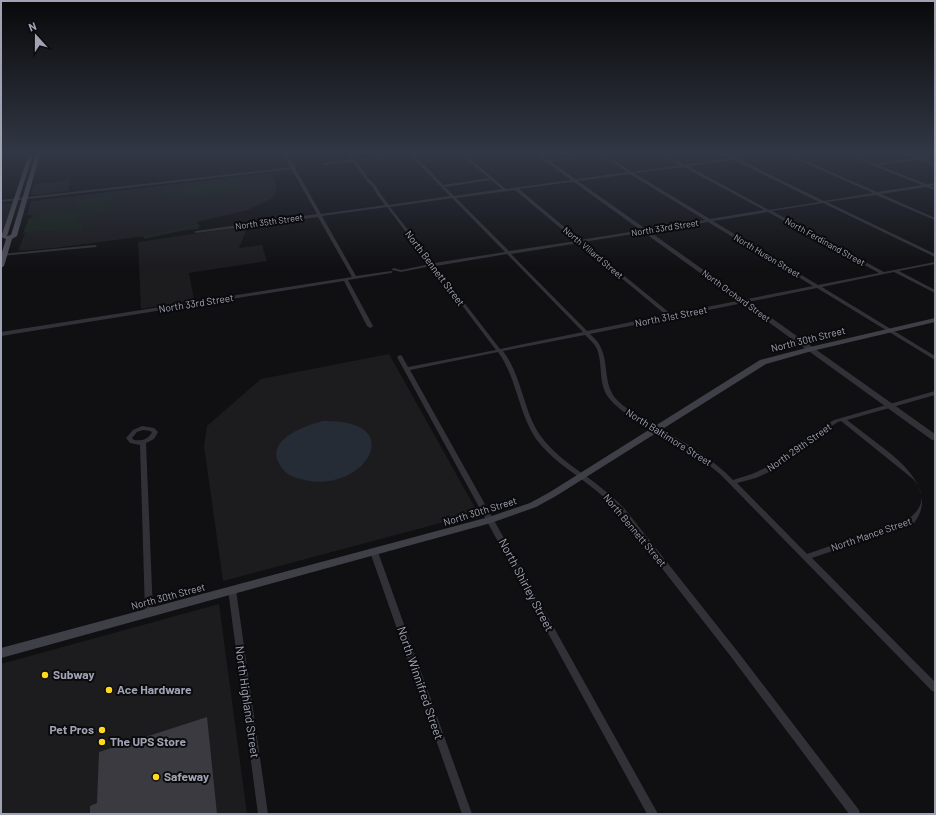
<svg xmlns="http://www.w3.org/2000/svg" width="936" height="815" font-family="Barlow,sans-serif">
  <rect width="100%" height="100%" fill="#101012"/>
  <path fill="#1c1c1f" d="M271,173l6,14 -2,8 -4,4 -23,11 -51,12 2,7 -145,19 -36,3 14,-36h-5l4,-14z
    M71,180l-3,11 -37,4 3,-11z
    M1,203l11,1 -11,32z
    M248,226l-9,22 23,-3 5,16 -78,12 5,27 -53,9 -3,-67z
    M389,354l89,159 -255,68 -19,-135 3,-20 54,-47z
    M219,604l28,210h-246v-150z"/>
  <path fill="#1a221c" d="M236,180h4l3,11 -76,9 -1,-11 3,-1z
    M115,195l1,7 -10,4 6,4 -25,6 1,1 -11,3 7,9 -3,3 -41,-1 -17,2 6,-15 6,-1 1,-3 41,-5 1,-8 2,-1z
    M197,224l4,2 -56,13 -2,-3z"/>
  <path fill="#262c36" d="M323,421c92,-2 37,81 -29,56 -6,-2 -12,-7 -15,-14 -13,-24 28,-38 44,-42z"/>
  <path fill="#3a3a40" d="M207,717l10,97h-127v-8l7,-3 2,-51z"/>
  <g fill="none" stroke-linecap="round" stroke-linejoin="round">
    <path fill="#313137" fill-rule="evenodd" d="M283,154h4l34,60 64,-9 -9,-12 -3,-6 -7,-7 -13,-18 -29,3 -2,-1 2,-1 28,-3 -5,-6h4l4,6 48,-6h11l29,31 46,-7 -29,-24h4l42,35 122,-17 -28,-17 -53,7 -2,-1 49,-7h10l28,18 49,-7 -20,-11h4l20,11 45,-7 -8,-4h5l8,4 28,-4h9l-34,5 86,42 49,-8 -88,-39h5l87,38 45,-7 -48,-19 -1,-1 2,-1 51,20 9,-1v2l-5,1 5,2v2l-9,-3 -45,7 54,24v2l-59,-25 -49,7 108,52v3l-112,-54 -51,8 112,61 51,-10v2l-36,7 36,19v3l-41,-21 -72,15 113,69v4l-118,-72 -227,46c4,4 9,8 11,14 8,17 2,37 16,52 14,14 33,22 49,32 24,13 48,28 67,48l19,-6 13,-6 53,-38 16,-10 101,-29v4l-88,25c13,10 26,20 39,30 22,17 50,45 28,73l-102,35 123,124v10l-3,-1 -212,-217c-17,-14 -35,-26 -54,-37 -19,-12 -44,-22 -58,-40 -10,-15 -5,-32 -11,-48 -3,-6 -8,-10 -12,-14l-82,16c19,25 20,59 37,84 14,20 35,33 54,47 10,8 20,16 30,26l114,144 121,158 1,4h-11l-117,-156 -114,-146c-9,-10 -18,-19 -29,-27 -18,-14 -39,-27 -53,-46 -18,-27 -19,-61 -38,-87l-88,18 248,444h-11l-250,-457 3,-2 2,1 6,11 88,-17 -64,-84 -31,6 -9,-2v-1l2,-1 7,2 29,-6 -43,-57 -65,9 34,60 35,-5 2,1 -2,1 -43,7 25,46 -1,1 -2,1 -3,-2 -23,-45 -343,55v-4l351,-55 -34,-60 -122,16 -2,-1 2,-1 121,-17zM410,155l40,41 -61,9 -9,-12 -4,-7 -8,-8 -12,-17zM734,160l85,42 -50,8 -81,-44zM684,167l80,43 -54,9 -76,-46zM630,174l75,46 -125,20 -61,-51zM491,180l11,9 -48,7 -9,-9zM515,190l61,51 -67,10 -53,-53zM452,198l53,54 -71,11 -44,-56zM768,212l111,61 -61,12 -105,-64zM708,222l105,64 -142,28 -88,-72zM579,243l87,72 -79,16 -76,-77zM507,254l76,78 -83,17 -64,-83zM841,421l72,58c13,14 11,29 -5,40l-101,35 -70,-71 19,-5 13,-6 53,-40 16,-10z
      M904,154h5l26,10v2z
      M95,245l2,1 -1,1 -95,9v-2z
      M142,426l12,2 4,4 -4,7 -8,4 7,169 -1,2 -3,1 -3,-1 -1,-2 -5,-167 -10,-2 -4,-5 7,-8zM143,430l7,1 2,1c-4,8 -10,9 -18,8l-2,-2 5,-6z
      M374,549l3,1 1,2 94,262h-10l-92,-262 1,-2z
      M232,587l3,1 1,2 32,224h-10l-30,-224 1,-2z"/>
    <path fill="#313137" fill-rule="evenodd" d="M535,154h5l395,280v6h-3z
      M846,154h5l24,10 60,-9v2l-60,9z
      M293,167l2,1 -1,1 -293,33v-2z"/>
    <path fill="#3f3f47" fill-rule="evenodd" d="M935,318v4l-123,29 -46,13 -210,132 -20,11 -45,16 -490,135v-10l488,-131 41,-14 20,-11 210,-132 50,-13z"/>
    <path fill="#4d4d56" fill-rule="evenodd" d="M29,154h4l-26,82 4,-1 25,-81h4l-23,82 -5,3 -8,27 -3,2v-13l5,-16 -5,-2z"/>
  </g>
  <linearGradient id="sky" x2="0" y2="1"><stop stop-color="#09090a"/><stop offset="0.57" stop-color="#313744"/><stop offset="1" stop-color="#313744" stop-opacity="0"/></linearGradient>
  <rect width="936" height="268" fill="url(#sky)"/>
  <g fill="#ffd91b" stroke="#0b0b0d" stroke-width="1.5">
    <circle cx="45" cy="675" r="4"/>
    <circle cx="109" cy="690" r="4"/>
    <circle cx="102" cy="730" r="4"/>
    <circle cx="102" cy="742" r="4"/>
    <circle cx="156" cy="777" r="4"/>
  </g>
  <g text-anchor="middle" stroke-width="4" stroke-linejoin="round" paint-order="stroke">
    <g font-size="9" fill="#a0a3b4" stroke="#0b0b0d">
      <text transform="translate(269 222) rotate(-8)" y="3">North 35th Street</text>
      <text transform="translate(665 228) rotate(-9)" y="3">North 33rd Street</text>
      <text transform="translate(825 242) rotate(29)" y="3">North Ferdinand Street</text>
      <text transform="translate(593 253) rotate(40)" y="3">North Villard Street</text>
      <text transform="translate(767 256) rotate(31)" y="3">North Huson Street</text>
      <text transform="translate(736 296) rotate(36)" y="3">North Orchard Street</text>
    </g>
    <g font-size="10" fill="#a0a3b4" stroke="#0b0b0d">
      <text transform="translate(435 268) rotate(53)" y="4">North Bennett Street</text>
      <text transform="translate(196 303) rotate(-9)" y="4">North 33rd Street</text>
      <text transform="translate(671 316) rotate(-11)" y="4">North 31st Street</text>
      <text transform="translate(808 339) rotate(-14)" y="4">North 30th Street</text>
      <text transform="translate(669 437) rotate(32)" y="4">North Baltimore Street</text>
      <text transform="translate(799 447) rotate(-35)" y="4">North 29th Street</text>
      <text transform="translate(480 511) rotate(-17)" y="4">North 30th Street</text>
      <text transform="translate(635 530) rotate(50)" y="4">North Bennett Street</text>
      <text transform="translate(871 534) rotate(-19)" y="4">North Mance Street</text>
      <text transform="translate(168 596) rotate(-15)" y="4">North 30th Street</text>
    </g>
    <g font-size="12" fill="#a0a3b4" stroke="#0b0b0d">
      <text transform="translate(526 585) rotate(62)" y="4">North Shirley Street</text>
      <text transform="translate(420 683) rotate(71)" y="4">North Winnifred Street</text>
      <text transform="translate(247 702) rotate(82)" y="4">North Highland Street</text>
    </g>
    <g font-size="12" font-weight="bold" fill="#a0a3b4" stroke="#0b0b0d" text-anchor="start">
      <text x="53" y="679">Subway</text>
      <text x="117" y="694">Ace Hardware</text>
      <text x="94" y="734" text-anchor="end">Pet Pros</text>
      <text x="110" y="746">The UPS Store</text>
      <text x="164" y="781">Safeway</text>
    </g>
  </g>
  <rect width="936" height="815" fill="none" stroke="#a0a3b4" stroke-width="4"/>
  <g transform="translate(36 36) rotate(339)" stroke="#0b0b0d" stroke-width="3" paint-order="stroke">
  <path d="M0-3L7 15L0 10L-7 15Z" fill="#a0a3b4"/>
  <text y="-6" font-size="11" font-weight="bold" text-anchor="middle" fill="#a0a3b4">N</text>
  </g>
</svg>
